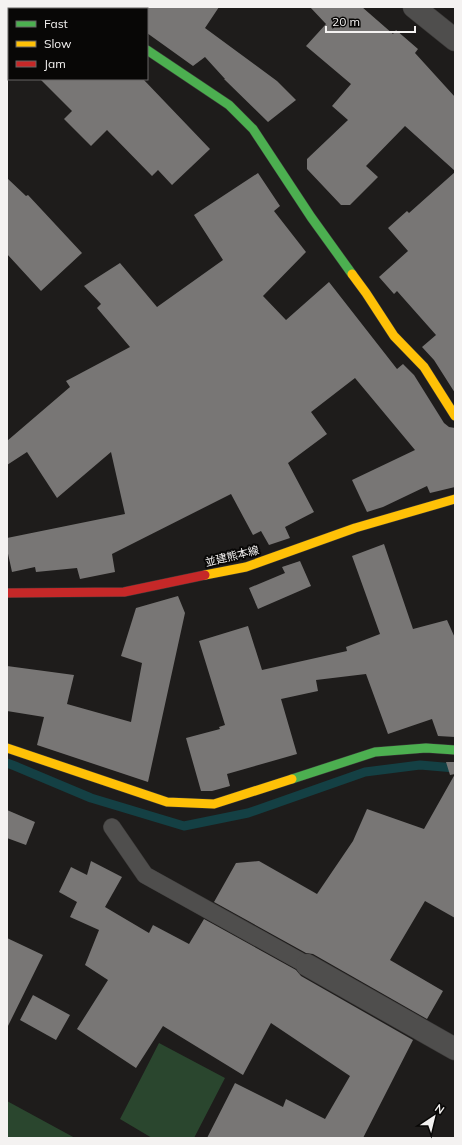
<svg xmlns="http://www.w3.org/2000/svg" width="462" height="1145" font-family="Mulish,'Noto Sans JP',sans-serif">
  <rect width="100%" height="100%" fill="#1e1c1b"/>
  <path fill="#2a462e" d="M159,1043l66,35 -31,60h-42l-32,-19z
    M7,1101l68,37h-68z"/>
  <g fill="none" stroke-linecap="round" stroke-linejoin="round">
    <path stroke="#144044" stroke-width="9" d="M7,763l8,3 76,32 93,28 64,-13 117,-41 55,-7 35,3"/>
  </g>
  <path fill="#787675" d="M147,7h72l-14,21 72,53 19,19 -28,22 -44,-43h1l-20,-22 -12,9 -46,-33z
    M310,7h52l31,27 3,-4 22,19 -3,4 40,44v74l-50,-45 -39,40 12,11 -28,28h-9l-34,-36v-10l41,-39 -16,-14 19,-22 -45,-38 20,-22z
    M40,79h103l67,70 -38,36 -14,-15 -6,6 -45,-46 -16,16 -27,-27 8,-8z
    M455,172v221l-21,-33 -12,-13 14,-12 -39,-44 -3,3 -15,-17 29,-26 -20,-23 19,-17 2,2z
    M258,173l22,33 -6,5 32,41 -43,44 23,24 43,-38 68,87 6,-5 11,11 30,48 5,4 6,1v59l-25,6 -3,-7 -44,21 -16,5 -15,-32 63,-30 -60,-72 -44,34 16,22 -39,29 26,49 -29,15 5,11 -21,7 -8,-14 -8,4 -22,-41 -119,60 3,18 -35,7 -3,-11 -41,4 -1,-5 -23,5 -5,-23v-11l118,-24 -14,-62 -54,46 -30,-46 -20,13v-24l63,-54 -4,-6 64,-34 -33,-39 4,-4 -17,-18 36,-23 37,44 66,-47 -29,-45z
    M7,178l19,18 2,-1 54,58 -41,38 -34,-37z
    M384,544l29,85 34,-9 8,18v99l-17,-1 -6,-17 -44,15 -22,-60 -50,6 2,11 -37,8 16,55 -70,20 3,12 -18,5h-11l-15,-53 34,-9 -1,-2 6,-2 -26,-84 49,-15 14,44 85,-19 -1,-4 34,-13 -28,-78z
    M300,561l11,25 -53,23 -9,-21 36,-15 -3,-6z
    M178,596l7,17 -37,169 -111,-37 7,-28 -37,-6v-45l67,9 -7,29 64,18 11,-59 -21,-7 15,-48z
    M446,762h9v156l-30,-17 -35,59 53,31 -16,28 -114,-65 -7,-1 -92,-51 22,-39 23,-2 58,33 36,-53 14,-32 57,20 31,-55 -5,1z
    M7,810l28,12 -9,23 -19,-7z
    M91,861l31,16 -17,30 44,26 4,-8 36,19 15,-25 92,51 5,6 112,64 -50,98h-156l28,-55 48,24 3,-8 39,20 25,-43 -79,-53 -28,52 -80,-49 -27,42 -59,-39 31,-49 -23,-15 14,-35 -29,-13 7,-15 -18,-10 12,-25 16,8z
    M7,938l36,17 -36,73z
    M33,995l37,20 -14,25 -36,-20z"/>
  <g fill="none" stroke-linecap="round" stroke-linejoin="round">
    <g stroke="#3b3938" stroke-width="18">
      <path id="lane" d="M112,827l33,48 162,90"/>
    </g>
    <g stroke="#3b3938" stroke-width="23">
      <path id="street" d="M84,7l3,2
        M414,7l41,33
        M307,965l148,84"/>
    </g>
    <g stroke="#3b3938" stroke-width="10">
      <path id="fast" d="M147,50l82,55 24,24 58,88 41,57
        M292,779l83,-27 51,-4 29,2"/>
    </g>
    <g stroke="#3b3938" stroke-width="10">
      <path id="slow" d="M352,274l14,19 28,43 30,31 31,49
        M205,575l41,-8 109,-39 100,-29
        M7,748l160,54 47,2 78,-25"/>
    </g>
    <g stroke="#3b3938" stroke-width="10">
      <path id="jam" d="M7,593l117,-1 81,-17"/>
    </g>
    <use href="#lane" stroke="#4f4e4d" stroke-width="17"/>
    <use href="#street" stroke="#4f4e4d" stroke-width="22"/>
    <use href="#fast" stroke="#4caf50" stroke-width="9"/>
    <use href="#slow" stroke="#ffc107" stroke-width="9"/>
    <use href="#jam" stroke="#c62828" stroke-width="9"/>
  </g>
  <g text-anchor="middle" stroke-width="4" stroke-linejoin="round" paint-order="stroke">
    <g font-size="11" fill="#f4f2f1" stroke="#080706">
      <text transform="translate(232 556) rotate(-14)" y="4">並建熊本線</text>
    </g>
  </g>
  <rect width="462" height="1145" fill="none" stroke="#f4f2f1" stroke-width="16"/>
  <rect x="8" y="8" width="140" height="72" fill="#080706" stroke="#666564"/>
  <rect x="16" y="21" width="20" height="6" fill="#4caf50" stroke="#666564"/>
  <text x="44" y="28" font-size="12" fill="#f4f2f1">Fast</text>
  <rect x="16" y="41" width="20" height="6" fill="#ffc107" stroke="#666564"/>
  <text x="44" y="48" font-size="12" fill="#f4f2f1">Slow</text>
  <rect x="16" y="61" width="20" height="6" fill="#c62828" stroke="#666564"/>
  <text x="44" y="68" font-size="12" fill="#f4f2f1">Jam</text>
  <g transform="translate(434 1117) rotate(35)" stroke="#080706" stroke-width="3" paint-order="stroke">
  <path d="M0-3L7 15L0 10L-7 15Z" fill="#f4f2f1"/>
  <text y="-6" font-size="11" font-weight="bold" text-anchor="middle" fill="#f4f2f1">N</text>
  </g>
  <path d="M326 26v6h89v-6" fill="none" stroke="#f4f2f1" stroke-width="2"/>
  <text x="332" y="26" font-size="12" fill="#f4f2f1" stroke="#080706" stroke-width="3" paint-order="stroke">20 m</text>
</svg>
